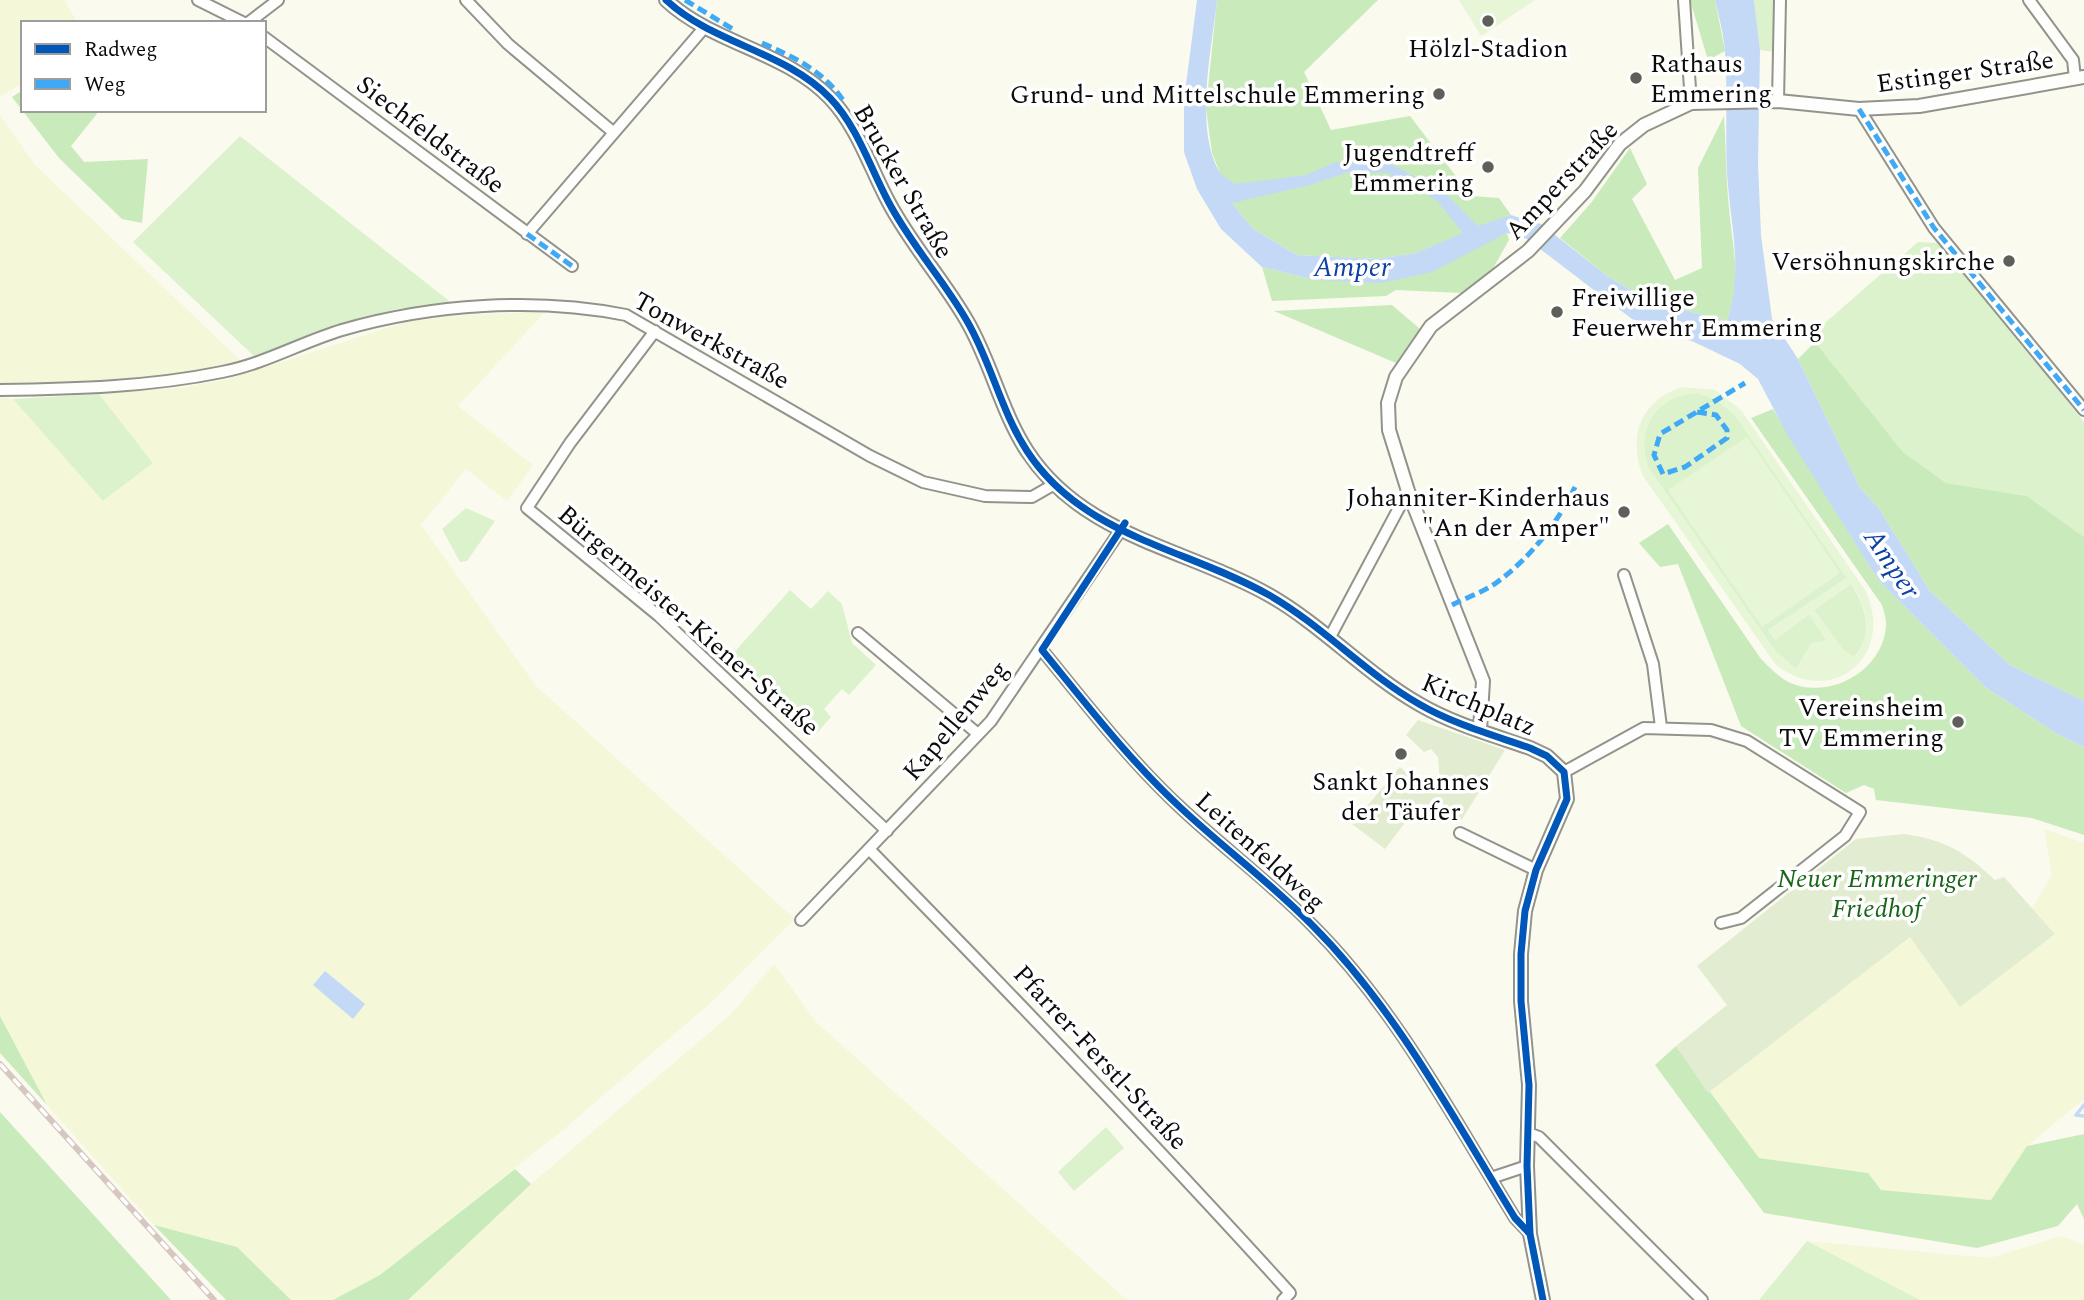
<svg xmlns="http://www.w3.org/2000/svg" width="2084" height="1300" font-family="Spectral,serif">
  <rect width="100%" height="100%" fill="#fafaee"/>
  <path fill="#f4f8d9" d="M0,0h64l14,23h-55v60l-23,14z
    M0,115l35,50 206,196 -55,12 -49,7 -137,7z
    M545,312l-87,94 75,59 -26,36 -41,-32 -45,56 115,161 259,233 -80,80 -152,131 -183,145 -47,25h-42l-54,-53 -83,-22 -107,-120 -47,-89v-619l13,2 91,102 49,-38 -54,-69 88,-7 42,-8 176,-57 59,-7z
    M2044,829l40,14v256l-57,47 -36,54 -110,-10 -13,-17 -109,-15 -51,-65 202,-157 50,70 95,-72 -23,-26 20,-33z
    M774,964l42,58 311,278h-719l123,-116 199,-169z
    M2061,1236l23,9v55h-164l-113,-59 183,17z"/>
  <path fill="#dcf2cc" d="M1754,0h21l-1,52 -14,-2z
    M240,136l213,168 -57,5 -56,16 -85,32 -122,-115z
    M1918,242l21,1 145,179v115l-57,-41 -81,-13 -43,-31 -88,-110 11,-20z
    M1697,393l18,6 20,16 112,163 -79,52 7,10 34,-26 18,27 -15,2 -16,26 -21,-18 -127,-184c-13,-38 8,-72 49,-74z
    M99,394l54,69 -50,38 -90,-102z
    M466,508l29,13 -28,40 -7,1 -18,-33z
    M1851,584c15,23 24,51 3,73l-11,-7 -29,-40z
    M790,590l21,19 17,-18 14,13 10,39 24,22 -27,30 -7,-6 -18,20 7,8 -15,17 -86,-77z
    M1106,1127l18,21 -50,43 -16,-19z
    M1807,1241l113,59h-161z"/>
  <path fill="#c9eaba" d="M1217,0h161l-74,72 27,58 79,-14 61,80 28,2 12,17 -95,38 -39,6 -80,-4 -44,-26 -21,-26 -20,-50 -6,-45z
    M1690,0h25l10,51 -17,9z
    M23,90v20h77l-29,36 13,16 64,-3 -6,64 -20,-4 -63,-61 -47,-61z
    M1724,116c2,31 2,62 5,92 4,47 13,66 -2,113l-77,-20 -40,-23 -50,-40 31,-35 39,-55 17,36 -15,15 43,81 27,-12 -4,-100z
    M1507,233l2,7 -18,32 -29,21 -66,-3 -10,6 -114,5 -10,-34 54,13z
    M1392,305l28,24 -24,34 -122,-52z
    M1815,342l88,110 43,31 81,13 57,41v164l-74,-36 -80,-74 -52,-84 -18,-19 -62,-129z
    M1773,409l106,172 106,106 72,47 27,13v88l-52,-17 -156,-18 -2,-11 -10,-4 -18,8 -105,-67 -63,-162 -18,3 -21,-24 29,-19 93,135c10,10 21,22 35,26 38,12 86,-15 90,-58 1,-6 -2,-15 -4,-22l-131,-187z
    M0,1016l47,89 -47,-52z
    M1676,1046l83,112 109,15 13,17 110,10 36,-54 57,-12v85l-7,-15 -19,22 -81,22 -213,-35 -109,-148z
    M0,1112l171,188h-171z
    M515,1169l16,15 -123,116h-75l47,-25z
    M154,1225l83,22 54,53h-65z"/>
  <path fill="#e1ecd1" d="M1418,720l87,30 -46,74 -39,-21 -35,46 -33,-25 48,-57 24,22h9l7,-7 -2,-25 -7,-8 -7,3 -18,-17z
    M1904,834c42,6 61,18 91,46l9,-3 51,57 -95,73 -50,-70 -202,156 -32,-47 51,-41 -30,-39 159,-127z"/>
  <path fill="#e7f6d7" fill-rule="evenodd" d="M1459,0h76l-54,36z
    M1683,387l32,3 26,20 124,180c31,64 -31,119 -89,75l-133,-189c-16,-39 -2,-77 40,-89zM1697,393l18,6 20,16 112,163 -79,52 7,10 34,-26 18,27 -15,2 -16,26 -21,-18 -127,-184c-13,-38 8,-72 49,-74zM1851,584c16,21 24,53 3,73l-11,-7 -29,-40z
    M1747,437l93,136 -78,54 -94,-137z"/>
  <path fill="#c3d9f6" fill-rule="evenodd" d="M1197,0h20c-5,48 -23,128 2,171 3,5 11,9 16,13l71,-9 30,-13 55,2 54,29 33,33 33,-11 30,9 69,54 40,23 77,20c17,-53 3,-96 0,-149 -2,-40 1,-80 -2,-119 -1,-18 -6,-36 -10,-53h39l6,50 -2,114 3,71 11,84 26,40 62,129 18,19 52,84 80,74 74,36v46l-27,-13 -72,-47 -106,-106 -91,-145 -30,-57 -18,-15 -46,-22 -62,-23 -105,-80 -20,-6 -75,39 -51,11 -65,-3 -54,-13 -41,-38 -24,-40 -13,-37v-52zM1349,172l39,1 49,28 26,32 -47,20 -39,6 -80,-4 -44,-26 -21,-26 78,-18z
    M325,971l40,33 -12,15 -40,-34z"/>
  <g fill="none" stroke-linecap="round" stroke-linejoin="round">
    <path stroke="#c3d9f6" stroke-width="3.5" d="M2076,1115l8,-10
      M2076,1115l8,1"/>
    <g stroke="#93938d" stroke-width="14">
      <path id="minor" d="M198,0l46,23
        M466,0l42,44 105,88
        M1684,0l7,103
        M2029,0l44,60 2,18
        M248,23l30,-23
        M264,37l308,229
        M1778,101l2,-101
        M1859,109l75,119 150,182
        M527,234l177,-206
        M655,331l-85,112 -43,65 132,108 228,215
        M0,390c74,-1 149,-3 222,-18 42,-8 80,-30 120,-42 89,-26 194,-33 284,-15l244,141 53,26 62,14 47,1 21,-12
        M1624,575l29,89 8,63
        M858,633l120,101
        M1330,637l78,-146
        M1042,650c45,55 88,111 140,159 43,40 90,75 131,117 83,83 141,193 202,292l15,16
        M1564,772l80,-44 67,2 36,11 113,71 -15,24 -104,82 -20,5
        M1460,833l76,37
        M869,849c143,146 284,293 421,444l-7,7
        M801,920l190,-199 129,-190
        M1528,1133l11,4 163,163
        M1491,1178l36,-12"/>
    </g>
    <g stroke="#93938d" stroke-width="16">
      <path id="tertiary" d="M666,0c47,44 119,51 164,98 27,28 40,69 58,103 23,44 55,78 79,120 24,41 34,90 60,130 56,86 159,97 242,144 54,31 96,78 150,109 34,20 74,31 111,44l17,8 17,16 3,27 -31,71 -11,41 -4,43v47l8,84 -2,81 3,68 13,66
        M1480,730l3,-49 -75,-190 -19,-61 -1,-27 8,-26 35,-51 97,-75 57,-60 35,-47 24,-19 47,-22 87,-2 81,8 60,-3 165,-29"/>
    </g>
    <use href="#minor" stroke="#fefefc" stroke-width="10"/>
    <use href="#tertiary" stroke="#fefefc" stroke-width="12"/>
    <g stroke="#d7c7c2" stroke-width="6">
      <path id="rail" d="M0,1064l214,236"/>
    </g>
    <use href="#rail" stroke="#fff" stroke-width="3.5" stroke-dasharray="10" stroke-linecap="butt"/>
    <path stroke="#3fa9f5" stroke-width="5" stroke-dasharray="10 5" stroke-linecap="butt" d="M685,0l51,31
      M762,43c32,14 60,27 81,57
      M1859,109l75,119 150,182
      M527,234l45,32
      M1697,412l19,3 11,15v8l-42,29 -22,7 -9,-19 6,-21 85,-51
      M1452,605c14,-7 31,-13 44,-22 33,-24 62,-60 79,-96"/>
    <g stroke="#fff" stroke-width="11">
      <path id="cycleway" d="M666,0c47,44 119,51 164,98 27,28 40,69 58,103 23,44 55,78 79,120 24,41 34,90 60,130 56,86 159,97 242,144 54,31 96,78 150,109 34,20 74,31 111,44l17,8 17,16 3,27 -31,71 -11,41 -4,43v47l8,84 -2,81 3,68 13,66
        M1125,523l-83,127c45,55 88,111 140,159 43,40 90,75 131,117 83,83 141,193 202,292l15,16"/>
    </g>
    <use href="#cycleway" stroke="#0057b8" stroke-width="7"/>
  </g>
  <g fill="#5f5f5a" stroke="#fff" stroke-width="2.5">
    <circle cx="1488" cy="21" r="7"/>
    <circle cx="1636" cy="78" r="7"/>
    <circle cx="1439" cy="94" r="7"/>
    <circle cx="1488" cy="167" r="7"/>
    <circle cx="2009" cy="261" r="7"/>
    <circle cx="1557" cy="312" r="7"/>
    <circle cx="1624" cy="512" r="7"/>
    <circle cx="1958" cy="722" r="7"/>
    <circle cx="1401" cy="754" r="7"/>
  </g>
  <g text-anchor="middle" stroke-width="7" stroke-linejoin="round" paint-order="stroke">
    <g font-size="26" fill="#0b0b0b" stroke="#fff" text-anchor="end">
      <text x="1488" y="57" text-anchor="middle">Hölzl-Stadion</text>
      <text x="1650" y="72" text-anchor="start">Rathaus<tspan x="1650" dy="30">Emmering</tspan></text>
      <text x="1425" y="103">Grund- und Mittelschule Emmering</text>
      <text x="1474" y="161">Jugendtreff<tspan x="1474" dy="30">Emmering</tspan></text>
      <text x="1995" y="270">Versöhnungskirche</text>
      <text x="1571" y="306" text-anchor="start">Freiwillige<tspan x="1571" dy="30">Feuerwehr Emmering</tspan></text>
      <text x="1610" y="506">Johanniter-Kinderhaus<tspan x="1610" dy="30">"An der Amper"</tspan></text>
      <text x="1944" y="716">Vereinsheim<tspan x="1944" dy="30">TV Emmering</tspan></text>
      <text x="1401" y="790" text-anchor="middle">Sankt Johannes<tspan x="1401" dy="30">der Täufer</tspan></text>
    </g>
    <g font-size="26" fill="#0b0b0b" stroke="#fff">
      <text transform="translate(1965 71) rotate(-8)" y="9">Estinger Straße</text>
      <text transform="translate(431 134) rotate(37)" y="9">Siechfeldstraße</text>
      <text transform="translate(1561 180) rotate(-47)" y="9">Amperstraße</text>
      <text transform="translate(904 181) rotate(60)" y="9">Brucker Straße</text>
      <text transform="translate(712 340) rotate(29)" y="9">Tonwerkstraße</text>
      <text transform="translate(689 620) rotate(41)" y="9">Bürgermeister-Kiener-Straße</text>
      <text transform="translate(1479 704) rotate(23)" y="9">Kirchplatz</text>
      <text transform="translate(955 720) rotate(-50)" y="9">Kapellenweg</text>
      <text transform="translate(1261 851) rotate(42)" y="9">Leitenfeldweg</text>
      <text transform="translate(1101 1057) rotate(47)" y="9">Pfarrer-Ferstl-Straße</text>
    </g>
    <g font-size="26" font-style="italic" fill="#196619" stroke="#fff">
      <text x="1877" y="887">Neuer Emmeringer<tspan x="1877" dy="30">Friedhof</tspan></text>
    </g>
    <g font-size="28" font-style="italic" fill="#0e41a3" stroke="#fff">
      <text x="1352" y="276">Amper</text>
      <text transform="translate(1893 563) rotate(56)" y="10">Amper</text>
    </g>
  </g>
  <rect x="21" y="21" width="245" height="91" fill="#ffffff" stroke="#9d9d9d" stroke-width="2"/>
  <rect x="35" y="44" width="35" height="10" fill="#0057b8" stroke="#9d9d9d" stroke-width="2"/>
  <text x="84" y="56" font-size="21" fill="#0b0b0b">Radweg</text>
  <rect x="35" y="79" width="35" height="10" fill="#3fa9f5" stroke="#9d9d9d" stroke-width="2"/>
  <text x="84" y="91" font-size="21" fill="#0b0b0b">Weg</text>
</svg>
